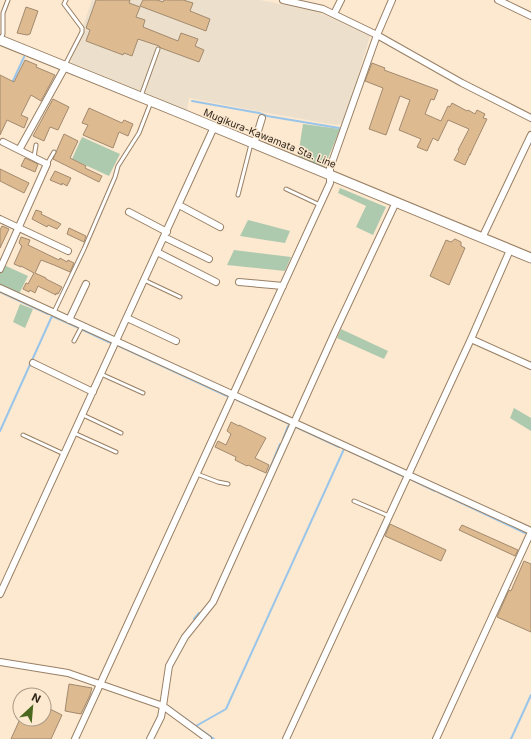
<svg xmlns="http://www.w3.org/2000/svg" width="531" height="739" font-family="Inter,sans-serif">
  <rect width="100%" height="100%" fill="#fde8d0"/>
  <path fill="#ece0cc" d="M92,0h168l53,11 12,4 45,21 -26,87 -8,2 -74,-13 -73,-14 -2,12 -115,-47 -1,-3 14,-30 -2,-4z"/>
  <path fill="#adcaaf" d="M303,124l37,5 -16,39 -26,-12z
    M82,137l38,17 -11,22 -37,-17z
    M340,188l46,19 -13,28 -17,-8 10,-21 -28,-13z
    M248,220l42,11 -5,12 -45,-7z
    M234,250l57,7 -6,14 -58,-6z
    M4,265l24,11 -9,18 -19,-9v-12z
    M20,304l13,5 -8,19 -12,-6z
    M341,329l47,22 -4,8 -47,-21z
    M514,408l17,10v13l-21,-13z"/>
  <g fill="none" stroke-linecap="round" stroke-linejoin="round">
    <path stroke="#98c5e9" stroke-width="2" d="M12,83l12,-26
      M192,101l67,12 8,3 72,12
      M0,292l48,22
      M83,330l28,13
      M119,346l108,50
      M237,400l53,24
      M296,427l43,20
      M0,431l52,-115 27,12
      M283,439l5,-13
      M349,451l54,25
      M269,471l11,-27
      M412,480l23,11
      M438,492l87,41
      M194,619l5,-6
      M168,706l46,33
      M196,726l30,-17 118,-260
      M511,739l20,-44"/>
  </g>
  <path fill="#deba91" stroke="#a28a6e" d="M96,0h34l-1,3 11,4 -4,10 9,3 -2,7 35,14 3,-8 17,6 -3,7 9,4 -5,12 -38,-14 -2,-2 -21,-7 -6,17 -8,-3 -1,2 -37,-14 4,-11 -4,-2z
    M143,0h14l6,2 1,-2h19l10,3 -3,8 20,8 -4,12 -66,-25z
    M26,7l12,4 -8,23 -3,1 -10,-2z
    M25,60l12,5 -1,2 19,8 -14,26 -10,-6 -10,20 7,3 -4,10 -17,-8 -7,15v-60l14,7z
    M372,63l13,5 -1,2 54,20 -4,10 -3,-1 -6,15 16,7 7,-15 2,1 2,-4 15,8 1,-1 7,4 2,-4 8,4 -2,4 4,1 -13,27 -4,9v-1l-5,11 -11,-5 5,-9 -1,-1 11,-21 -21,-9 -10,21 -5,-3 -6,13 -10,-4 4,-8 -22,-9 11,-30 -10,-4 -14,39 -17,-6 14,-41 -18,-7z
    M53,99l16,8 -11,23 -8,-3 -6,14 -11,-5z
    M89,108l33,15 2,-3 9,4 -5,12 -9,-4 -6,16 -30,-13 5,-10 -6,-2z
    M64,134l14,7 -8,17 16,8 -1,2 17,8 -3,6 -46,-23z
    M25,158l13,6 -3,8 -14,-6z
    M0,169l29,14 -5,10 -24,-12z
    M55,171l16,7 -4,8 -5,-3v2l-12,-5z
    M36,210l6,2 -1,2 20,10 -4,5 -9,-4 -1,2 -15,-8z
    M2,226l7,3 -9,19v-18z
    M69,228l17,8 -2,6 -17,-8z
    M21,237l9,3 -2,5 31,15 1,-2 7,4 1,-2 6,3 -4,9 -16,-7 -13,-5 -6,13 11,5v1l16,8 -4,7 -2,-1v2l-18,-9 -3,7 -5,-3 -1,2 -6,-3 3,-6 2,1 6,-11 -13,-7v1l-7,-3 8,-18h-1v-1l-2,-2z
    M455,239l6,3v4l4,2 -16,37 -19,-9 16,-36 5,2z
    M231,422l8,4v-1l27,13 -11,20 14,7 -3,8 -18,-8 -1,1 -12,-6 1,-3 -21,-10 3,-6 8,4 5,-11 -4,-3z
    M390,524l56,26 -5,11 -56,-25z
    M462,525l56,25 -3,6 -56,-26z
    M524,561l7,3v68l-34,-15 12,-27 2,1z
    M69,684l23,4 -2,7 -9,19 -16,-3 2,-14z
    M48,708l14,7 -11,24h-40l9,-20h24v-3z"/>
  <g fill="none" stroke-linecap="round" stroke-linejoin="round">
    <g stroke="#988065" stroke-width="5">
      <path id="service" d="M1,39l2,-5v-21l5,-13
        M65,65l17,-33v-4l-18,-24 2,-4
        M141,96l17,-47
        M34,157l2,-12
        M47,164l7,-12
        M286,189l34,16
        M238,195l13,-51
        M144,280l36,17
        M54,312l30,-63 31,-72 3,-11 21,-33 12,-31
        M74,341l8,-15
        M101,374l42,19
        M83,415l38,18
        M74,433l42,19
        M23,435l41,19
        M197,474l21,8 10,2
        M354,501l35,15"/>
    </g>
    <g stroke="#988065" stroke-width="8">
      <path id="minor" d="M283,0l40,9 54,26 85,48 69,35
        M498,0l33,16
        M334,14l7,-14
        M254,144l8,-26
        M19,150l46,-83
        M179,205l41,22
        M129,212l38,20
        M0,219l68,32
        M164,237l45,22
        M482,238l49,-103
        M157,252l59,30
        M0,269l47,-105 -44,-22
        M239,282l44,4
        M0,288l531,243
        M127,318l49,23
        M69,320l17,-36
        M471,339l60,27
        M33,363l60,29
        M0,594l214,-467
        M0,662l68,11 95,33 45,33
        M75,739l255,-556v-15l47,-133 15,-35
        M150,739l11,-22 2,-11 6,-40 16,-29 28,-35 122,-270 61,-130
        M286,739l185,-400 39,-89
        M436,739l95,-207"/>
    </g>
    <g stroke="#988065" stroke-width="11">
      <path id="secondary" d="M0,40l185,75 346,143"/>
    </g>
    <use href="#service" stroke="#fff" stroke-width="3"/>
    <use href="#minor" stroke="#fff" stroke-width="6"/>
    <use href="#secondary" stroke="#fff" stroke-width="9"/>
  </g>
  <g text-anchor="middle" stroke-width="3" stroke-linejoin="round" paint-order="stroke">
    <g font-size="10" fill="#2e2419" stroke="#fde8d0">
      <text transform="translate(270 138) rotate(22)" y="4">Mugikura-Kawamata Sta. Line</text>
    </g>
  </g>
  <g transform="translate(32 707) rotate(26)"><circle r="19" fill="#fde8d0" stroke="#aa9a87"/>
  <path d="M0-3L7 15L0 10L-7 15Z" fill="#4b691e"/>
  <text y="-6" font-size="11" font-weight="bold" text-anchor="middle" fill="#2e2419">N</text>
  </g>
</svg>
